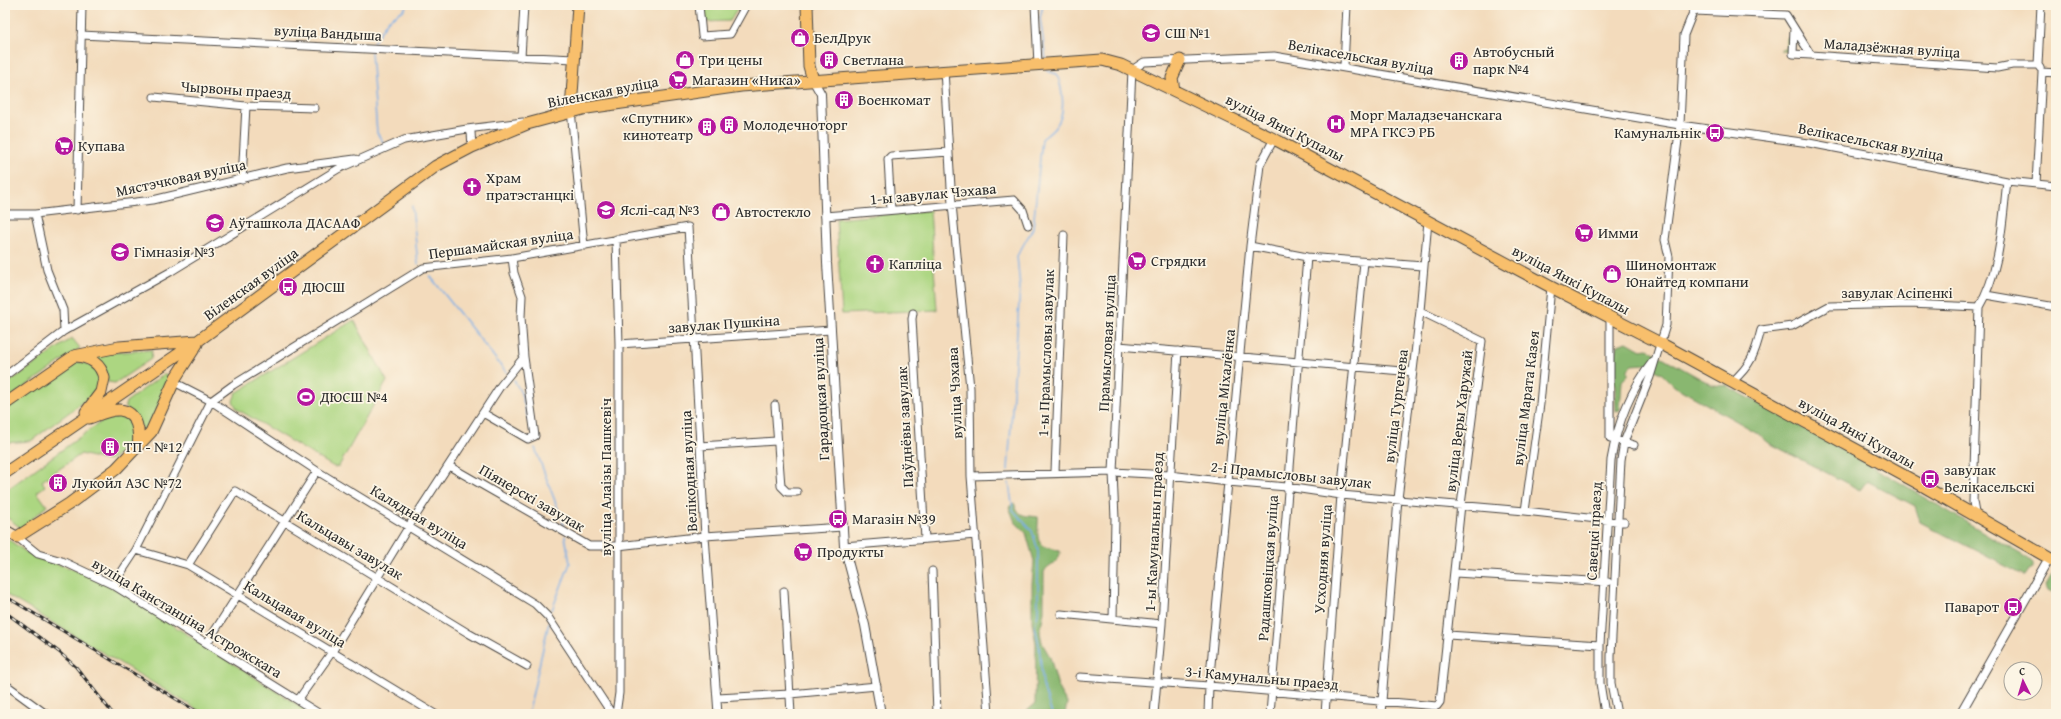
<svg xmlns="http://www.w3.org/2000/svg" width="2061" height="719" font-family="'Gentium Book Plus',serif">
  <rect width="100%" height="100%" fill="#fcf5e5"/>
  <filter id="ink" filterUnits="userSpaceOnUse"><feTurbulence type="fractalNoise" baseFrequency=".025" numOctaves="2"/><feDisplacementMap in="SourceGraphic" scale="8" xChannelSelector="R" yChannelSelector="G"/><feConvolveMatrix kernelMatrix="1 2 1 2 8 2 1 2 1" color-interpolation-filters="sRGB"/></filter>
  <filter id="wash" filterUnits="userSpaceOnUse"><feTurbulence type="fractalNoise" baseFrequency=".012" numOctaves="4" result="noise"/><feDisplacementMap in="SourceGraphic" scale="16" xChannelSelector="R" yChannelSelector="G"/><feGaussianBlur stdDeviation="0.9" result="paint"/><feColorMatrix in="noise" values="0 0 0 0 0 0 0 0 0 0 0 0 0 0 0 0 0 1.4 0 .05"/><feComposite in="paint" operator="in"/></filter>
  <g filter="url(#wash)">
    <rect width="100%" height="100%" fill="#f3dbbc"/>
    <path fill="#acd681" stroke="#6c8056" d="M702,5h38l-10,16 -27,1z
      M1767,5h10l-2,6h-15z
      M1786,38h5v13h-10v-2h5z
      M930,210l7,100 -95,4 -6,-95z
      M354,320l33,61 -48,85 -5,1 -97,-58 -4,-8 3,-8z
      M72,338l8,10 -75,53v-16z
      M152,350l-1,9 -36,24 -7,-1c-3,-14 -5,-21 -18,-28z
      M76,362c10,0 23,5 24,17 0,4 -3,9 -4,13l-65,49 -26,2v-35l66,-45z
      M163,375h3l6,2 -25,53 -3,1 -19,-25 1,-4z
      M116,415h6l11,7 1,19 -12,11 -14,9 -27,-7 -39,27 3,5 -8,6 10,14 -26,22 -16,-12v-25l97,-70z
      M5,537l21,15 16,7 31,10 43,20 196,125h-107l-200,-120z"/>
    <path fill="#89b76f" stroke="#5a714d" d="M1627,342l14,8 7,-1 53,30 12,6 14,1 51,28 116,65 133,79 6,5v5l-4,2 -4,6 -105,-54 -5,-16 -48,-25 -7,9 -91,-47 -13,-11 -82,-46 -12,-12 -16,-10 -14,1 -4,4v6l-6,6 -2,29 -4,1 -2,-49 4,-17z
      M1014,503c6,15 10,12 24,14 1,9 -4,25 7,30 6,2 10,1 15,5 0,12 -12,11 -16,20v39l-4,21 2,11 8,14 9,33 8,13 -2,11h-38v-3l8,-7 1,-61 -4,-21v-39l2,-22 -8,-28 -11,-11 -6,-15z
      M2053,573l3,3v18l-8,-4 -2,-5z"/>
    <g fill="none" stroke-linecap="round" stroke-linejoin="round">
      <path stroke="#78ade6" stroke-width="1.5" d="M1043,5l-3,13 6,42
        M373,43l15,-23 17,-11 1,-4
        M371,52l6,81 6,9
        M412,206l6,58
        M430,276l76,96
        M514,380l7,13 9,32
        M535,448l29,77
        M1008,470l12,-183 -3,-31 16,-28 9,-89c5,-4 11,-8 14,-13 11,-13 6,-38 1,-52l-10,-3v-3
        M1009,483l4,27 19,21 6,19v64l-3,12 4,19 4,41 9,28
        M552,610l18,-47 -5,-27
        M528,714l21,-92"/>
    </g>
  </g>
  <g filter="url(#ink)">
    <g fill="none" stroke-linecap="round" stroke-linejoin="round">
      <g stroke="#494541" stroke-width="9">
        <path id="minor" d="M699,5l3,31 28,-2 16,-29
          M1035,5l3,59
          M1695,11l91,4 25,40 186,13 15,-3h26
          M1794,28l-1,26 18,1
          M81,35l493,24
          M521,57l3,-52
          M1344,66l3,-61
          M2040,68l-2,-3 3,-60
          M944,70l8,134 18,184 1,88 18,238
          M2042,72l14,1
          M154,97l92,9 69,2
          M571,110l13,136
          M467,129l4,3 1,15
          M242,180l4,-74
          M2036,184l6,-112
          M77,210l5,-205
          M891,210l-3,-51 3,-3 58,-4
          M5,214h30l118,-14 134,-32 68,-9
          M35,214l12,56 16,40 1,21
          M825,216l189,-16 9,10 5,15
          M1250,246l57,11 116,9
          M1986,295l70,12
          M913,313l-1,6 13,220
          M1610,318v120l24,7
          M619,344l212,-14
          M1119,346l294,26
          M5,376l59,-45 106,-59 168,-103 66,-29 63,-11 56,-7
          M174,382l37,19 106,70 218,133 13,13 64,97
          M1732,382c19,-17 23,-28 29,-52l31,-4 37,-20 80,-2 70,3
          M775,405l6,81 6,6h10
          M483,413l45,26 7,-3 -11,-79
          M700,446l76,-5
          M449,466l140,80h29l87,-10 138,-9
          M1055,472l9,-237
          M971,476l142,-4 57,3 58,7 59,5 54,8 184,16 99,11
          M1525,511l15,-107 11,-117
          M1976,518l-3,-16 6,-195c22,-37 23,-84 28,-126
          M17,537l21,17 24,7 51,24 207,129
          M844,546l132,-11
          M136,550l52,15 247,149
          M188,565l47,-74 233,142 59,33
          M932,571l5,143
          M1455,573l153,9
          M113,585l23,-35 75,-149 22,-16 190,-117 89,-10 176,-31 17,309 13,178
          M784,591l7,123
          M1061,614l101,10
          M1113,619l2,-100 -2,-47 19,-402 12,-8 130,-6 406,69 129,18 198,38 49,5
          M1448,635l152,10
          M207,643l110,-172
          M1080,677l129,9 228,20 3,-4 21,-197 21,-164 -62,-30
          M5,684l41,30
          M717,698l73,-4 87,-8
          M298,700l34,-48 77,-126 92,-141 23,-28 -3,-40 1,-21 -8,-23 -2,-15
          M616,714l3,-21v-349l-3,-105
          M1154,714l8,-90 16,-273
          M1208,714l1,-28 41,-440 10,-81 14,-26
          M1270,714l37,-457
          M1325,714l16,-219 23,-233
          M1381,714l17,-215 22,-188 8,-90
          M1605,714l-5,-31v-38l11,-185c6,-35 20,-71 42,-99
          M1617,714l-6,-31v-27l10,-196 3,-18 26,-65 16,-52 3,-68 -4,-17 15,-115 4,-90 12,-30"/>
      </g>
      <g stroke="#494541" stroke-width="10">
        <path id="tertiary" d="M813,80l8,14 6,169 17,283 21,79 16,89
          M1960,714l89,-156"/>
      </g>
      <g stroke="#494541" stroke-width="12">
        <path id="secondary" d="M5,530l12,7"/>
      </g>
      <g stroke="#494541" stroke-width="13">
        <path id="primary" d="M807,5l2,61 4,14
          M1174,90l-2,-12 8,-18
          M571,110l7,-105
          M76,356c14,1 25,8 28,22l-3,14 -15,20
          M5,404l69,-48 45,-9 78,-6
          M89,418c9,-3 22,-9 31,-8 18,2 20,23 18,36
          M5,473l194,-133 237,-174 36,-19 55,-23 60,-16 154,-22 361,-26 19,5 157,76 273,146 109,56 265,144 131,75
          M17,537l52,-33 47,-35 35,-37 25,-55 21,-33"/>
      </g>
      <use href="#minor" stroke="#fff" stroke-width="7"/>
      <use href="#tertiary" stroke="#fff" stroke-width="8"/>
      <use href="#secondary" stroke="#fce5c4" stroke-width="10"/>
      <use href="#primary" stroke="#f8bf6c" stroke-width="11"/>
      <g stroke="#2b2b2b" stroke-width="3">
        <path id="rail" d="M5,596l196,118
          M5,612l54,40 17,15 37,47"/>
      </g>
      <use href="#rail" stroke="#fcf5e5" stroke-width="1.5" stroke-dasharray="4.5" stroke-linecap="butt"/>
    </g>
  </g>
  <defs>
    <g id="school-disc" transform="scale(1)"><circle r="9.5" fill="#b5179e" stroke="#fcf5e5"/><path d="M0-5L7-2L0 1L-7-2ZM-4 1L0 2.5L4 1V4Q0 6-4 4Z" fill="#fff"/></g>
    <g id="shop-disc" transform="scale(1)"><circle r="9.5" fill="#b5179e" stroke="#fcf5e5"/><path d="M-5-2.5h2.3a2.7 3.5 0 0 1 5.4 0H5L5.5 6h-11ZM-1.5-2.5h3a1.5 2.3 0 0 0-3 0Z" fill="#fff"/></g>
    <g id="building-disc" transform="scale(1)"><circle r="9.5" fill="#b5179e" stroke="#fcf5e5"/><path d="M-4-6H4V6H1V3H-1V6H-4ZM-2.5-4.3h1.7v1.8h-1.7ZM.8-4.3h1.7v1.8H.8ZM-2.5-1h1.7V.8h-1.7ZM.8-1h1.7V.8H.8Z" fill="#fff"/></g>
    <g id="supermarket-disc" transform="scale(1)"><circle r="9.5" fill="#b5179e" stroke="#fcf5e5"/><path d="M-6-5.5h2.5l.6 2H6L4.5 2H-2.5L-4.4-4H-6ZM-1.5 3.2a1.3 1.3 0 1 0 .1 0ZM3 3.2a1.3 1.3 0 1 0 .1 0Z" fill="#fff"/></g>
    <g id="hospital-disc" transform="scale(1)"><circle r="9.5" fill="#b5179e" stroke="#fcf5e5"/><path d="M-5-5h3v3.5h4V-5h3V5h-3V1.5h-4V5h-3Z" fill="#fff"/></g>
    <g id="bus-disc" transform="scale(1)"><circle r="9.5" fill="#b5179e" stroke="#fcf5e5"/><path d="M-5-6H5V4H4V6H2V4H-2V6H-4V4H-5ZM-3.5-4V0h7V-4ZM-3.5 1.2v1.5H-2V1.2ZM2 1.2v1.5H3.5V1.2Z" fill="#fff"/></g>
    <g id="church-disc" transform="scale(1)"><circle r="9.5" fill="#b5179e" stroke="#fcf5e5"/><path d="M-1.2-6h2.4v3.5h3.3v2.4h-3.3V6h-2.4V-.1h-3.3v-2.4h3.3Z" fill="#fff"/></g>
    <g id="stadium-disc" transform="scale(1)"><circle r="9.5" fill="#b5179e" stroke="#fcf5e5"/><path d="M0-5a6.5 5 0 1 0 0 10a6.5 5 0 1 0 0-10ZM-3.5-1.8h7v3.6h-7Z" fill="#fff"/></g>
  </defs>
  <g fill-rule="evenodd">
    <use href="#school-disc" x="1151" y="33"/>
    <use href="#shop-disc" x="800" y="38"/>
    <use href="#shop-disc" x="685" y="60"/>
    <use href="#building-disc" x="829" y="60"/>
    <use href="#building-disc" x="1459" y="61"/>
    <use href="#supermarket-disc" x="678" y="80"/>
    <use href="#building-disc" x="844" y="100"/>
    <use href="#hospital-disc" x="1336" y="124"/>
    <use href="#building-disc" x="729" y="125"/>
    <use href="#building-disc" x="707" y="127"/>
    <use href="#bus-disc" x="1715" y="133"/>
    <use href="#supermarket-disc" x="64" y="146"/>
    <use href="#church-disc" x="472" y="187"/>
    <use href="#school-disc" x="606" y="210"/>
    <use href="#shop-disc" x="721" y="212"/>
    <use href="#school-disc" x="215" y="223"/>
    <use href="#supermarket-disc" x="1584" y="233"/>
    <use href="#school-disc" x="120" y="252"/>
    <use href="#supermarket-disc" x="1137" y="261"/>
    <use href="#church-disc" x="875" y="264"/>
    <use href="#shop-disc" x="1612" y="274"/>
    <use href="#bus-disc" x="288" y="287"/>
    <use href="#stadium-disc" x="306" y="397"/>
    <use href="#building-disc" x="110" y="447"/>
    <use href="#bus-disc" x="1930" y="479"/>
    <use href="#building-disc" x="58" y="483"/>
    <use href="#bus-disc" x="838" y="519"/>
    <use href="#supermarket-disc" x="803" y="552"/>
    <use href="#bus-disc" x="2013" y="607"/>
  </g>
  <g text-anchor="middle" stroke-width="3.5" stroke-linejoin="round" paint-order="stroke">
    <g font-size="15" fill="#2b2b2b" stroke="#fcf5e5">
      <text transform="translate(328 33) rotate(3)" y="5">вуліца Вандыша</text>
      <text transform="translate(1892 48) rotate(4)" y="5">Маладзёжная вуліца</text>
      <text transform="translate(1361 57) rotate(10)" y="5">Велікасельская вуліца</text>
      <text transform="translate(236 90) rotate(4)" y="5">Чырвоны праезд</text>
      <text transform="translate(603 92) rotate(-11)" y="5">Віленская вуліца</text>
      <text transform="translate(1285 128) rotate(27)" y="5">вуліца Янкі Купалы</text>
      <text transform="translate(1871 142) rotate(11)" y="5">Велікасельская вуліца</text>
      <text transform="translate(181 178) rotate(-12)" y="5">Мястэчковая вуліца</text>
      <text transform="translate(933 194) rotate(-5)" y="5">1-ы завулак Чэхава</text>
      <text transform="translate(501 244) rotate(-8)" y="5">Першамайская вуліца</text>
      <text transform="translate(1571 280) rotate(28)" y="5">вуліца Янкі Купалы</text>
      <text transform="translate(251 284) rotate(-36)" y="5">Віленская вуліца</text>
      <text x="1897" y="298">завулак Асіпенкі</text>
      <text transform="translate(724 324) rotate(-4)" y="5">завулак Пушкіна</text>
      <text transform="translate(1107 343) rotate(-87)" y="5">Прамысловая вуліца</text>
      <text transform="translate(1046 353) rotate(-88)" y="5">1-ы Прамысловы завулак</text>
      <text transform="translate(1224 387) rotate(-84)" y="5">вуліца Міхалёнка</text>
      <text transform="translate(955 393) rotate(-93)" y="5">вуліца Чэхава</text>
      <text transform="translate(1526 398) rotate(-83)" y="5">вуліца Марата Казея</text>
      <text transform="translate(821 399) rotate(-93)" y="5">Гарадоцкая вуліца</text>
      <text transform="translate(1396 406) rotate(-83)" y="5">вуліца Тургенева</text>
      <text transform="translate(1459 421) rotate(-83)" y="5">вуліца Веры Харужай</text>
      <text transform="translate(905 427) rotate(-93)" y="5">Паўднёвы завулак</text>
      <text transform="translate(1857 433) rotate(29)" y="5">вуліца Янкі Купалы</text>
      <text transform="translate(689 471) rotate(-93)" y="5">Велікодная вуліца</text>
      <text transform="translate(1291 475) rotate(6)" y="5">2-і Прамысловы завулак</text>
      <text transform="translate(606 477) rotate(-90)" y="5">вуліца Алаізы Пашкевіч</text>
      <text transform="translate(532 498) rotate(30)" y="5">Піянерскі завулак</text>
      <text transform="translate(419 517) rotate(31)" y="5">Калядная вуліца</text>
      <text transform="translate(1594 531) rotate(-87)" y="5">Савецкі праезд</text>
      <text transform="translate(1154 532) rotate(-87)" y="5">1-ы Камунальны праезд</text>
      <text transform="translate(350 545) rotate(31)" y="5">Кальцавы завулак</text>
      <text transform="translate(1323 559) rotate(-86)" y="5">Усходняя вуліца</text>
      <text transform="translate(1268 568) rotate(-86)" y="5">Радашковіцкая вуліца</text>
      <text transform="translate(295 614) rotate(31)" y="5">Кальцавая вуліца</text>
      <text transform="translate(187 618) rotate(31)" y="5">вуліца Канстанціна Астрожскага</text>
      <text transform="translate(1262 678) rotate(5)" y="5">3-і Камунальны праезд</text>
    </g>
    <g font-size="15" fill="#2b2b2b" stroke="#fcf5e5" text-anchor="start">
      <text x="1165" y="38">СШ №1</text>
      <text x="814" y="43">БелДрук</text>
      <text x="1473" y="57">Автобусный<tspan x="1473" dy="17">парк №4</tspan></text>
      <text x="699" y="65">Три цены</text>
      <text x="843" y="65">Светлана</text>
      <text x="692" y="85">Магазин «Ника»</text>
      <text x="858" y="105">Военкомат</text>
      <text x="1350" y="120">Морг Маладзечанскага<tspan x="1350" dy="17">МРА ГКСЭ РБ</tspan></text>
      <text x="693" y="123" text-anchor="end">«Спутник»<tspan x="693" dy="17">кинотеатр</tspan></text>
      <text x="743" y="130">Молодечноторг</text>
      <text x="1701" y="138" text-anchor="end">Камунальнік</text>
      <text x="78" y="151">Купава</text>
      <text x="486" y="183">Храм<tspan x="486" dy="17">пратэстанцкі</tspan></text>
      <text x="620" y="215">Яслі-сад №3</text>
      <text x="735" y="217">Автостекло</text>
      <text x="229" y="228">Аўташкола ДАСААФ</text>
      <text x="1598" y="238">Имми</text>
      <text x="134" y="257">Гімназія №3</text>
      <text x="1151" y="266">Сгрядки</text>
      <text x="889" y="269">Капліца</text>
      <text x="1626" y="270">Шиномонтаж<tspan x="1626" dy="17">Юнайтед компани</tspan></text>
      <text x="302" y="292">ДЮСШ</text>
      <text x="320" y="402">ДЮСШ №4</text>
      <text x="124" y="452">ТП - №12</text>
      <text x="1944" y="475">завулак<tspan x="1944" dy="17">Велікасельскі</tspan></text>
      <text x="72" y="488">Лукойл АЗС №72</text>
      <text x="852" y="524">Магазін №39</text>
      <text x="817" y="557">Продукты</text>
      <text x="1999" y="612" text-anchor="end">Паварот</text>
    </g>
  </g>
  <rect width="2061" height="719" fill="none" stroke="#fcf5e5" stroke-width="20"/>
  <g transform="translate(2023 681) rotate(355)"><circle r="19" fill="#fcf5e5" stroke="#a8a49b"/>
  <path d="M0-3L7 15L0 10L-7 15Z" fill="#b5179e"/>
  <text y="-6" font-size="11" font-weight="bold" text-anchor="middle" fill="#2b2b2b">С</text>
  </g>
</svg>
